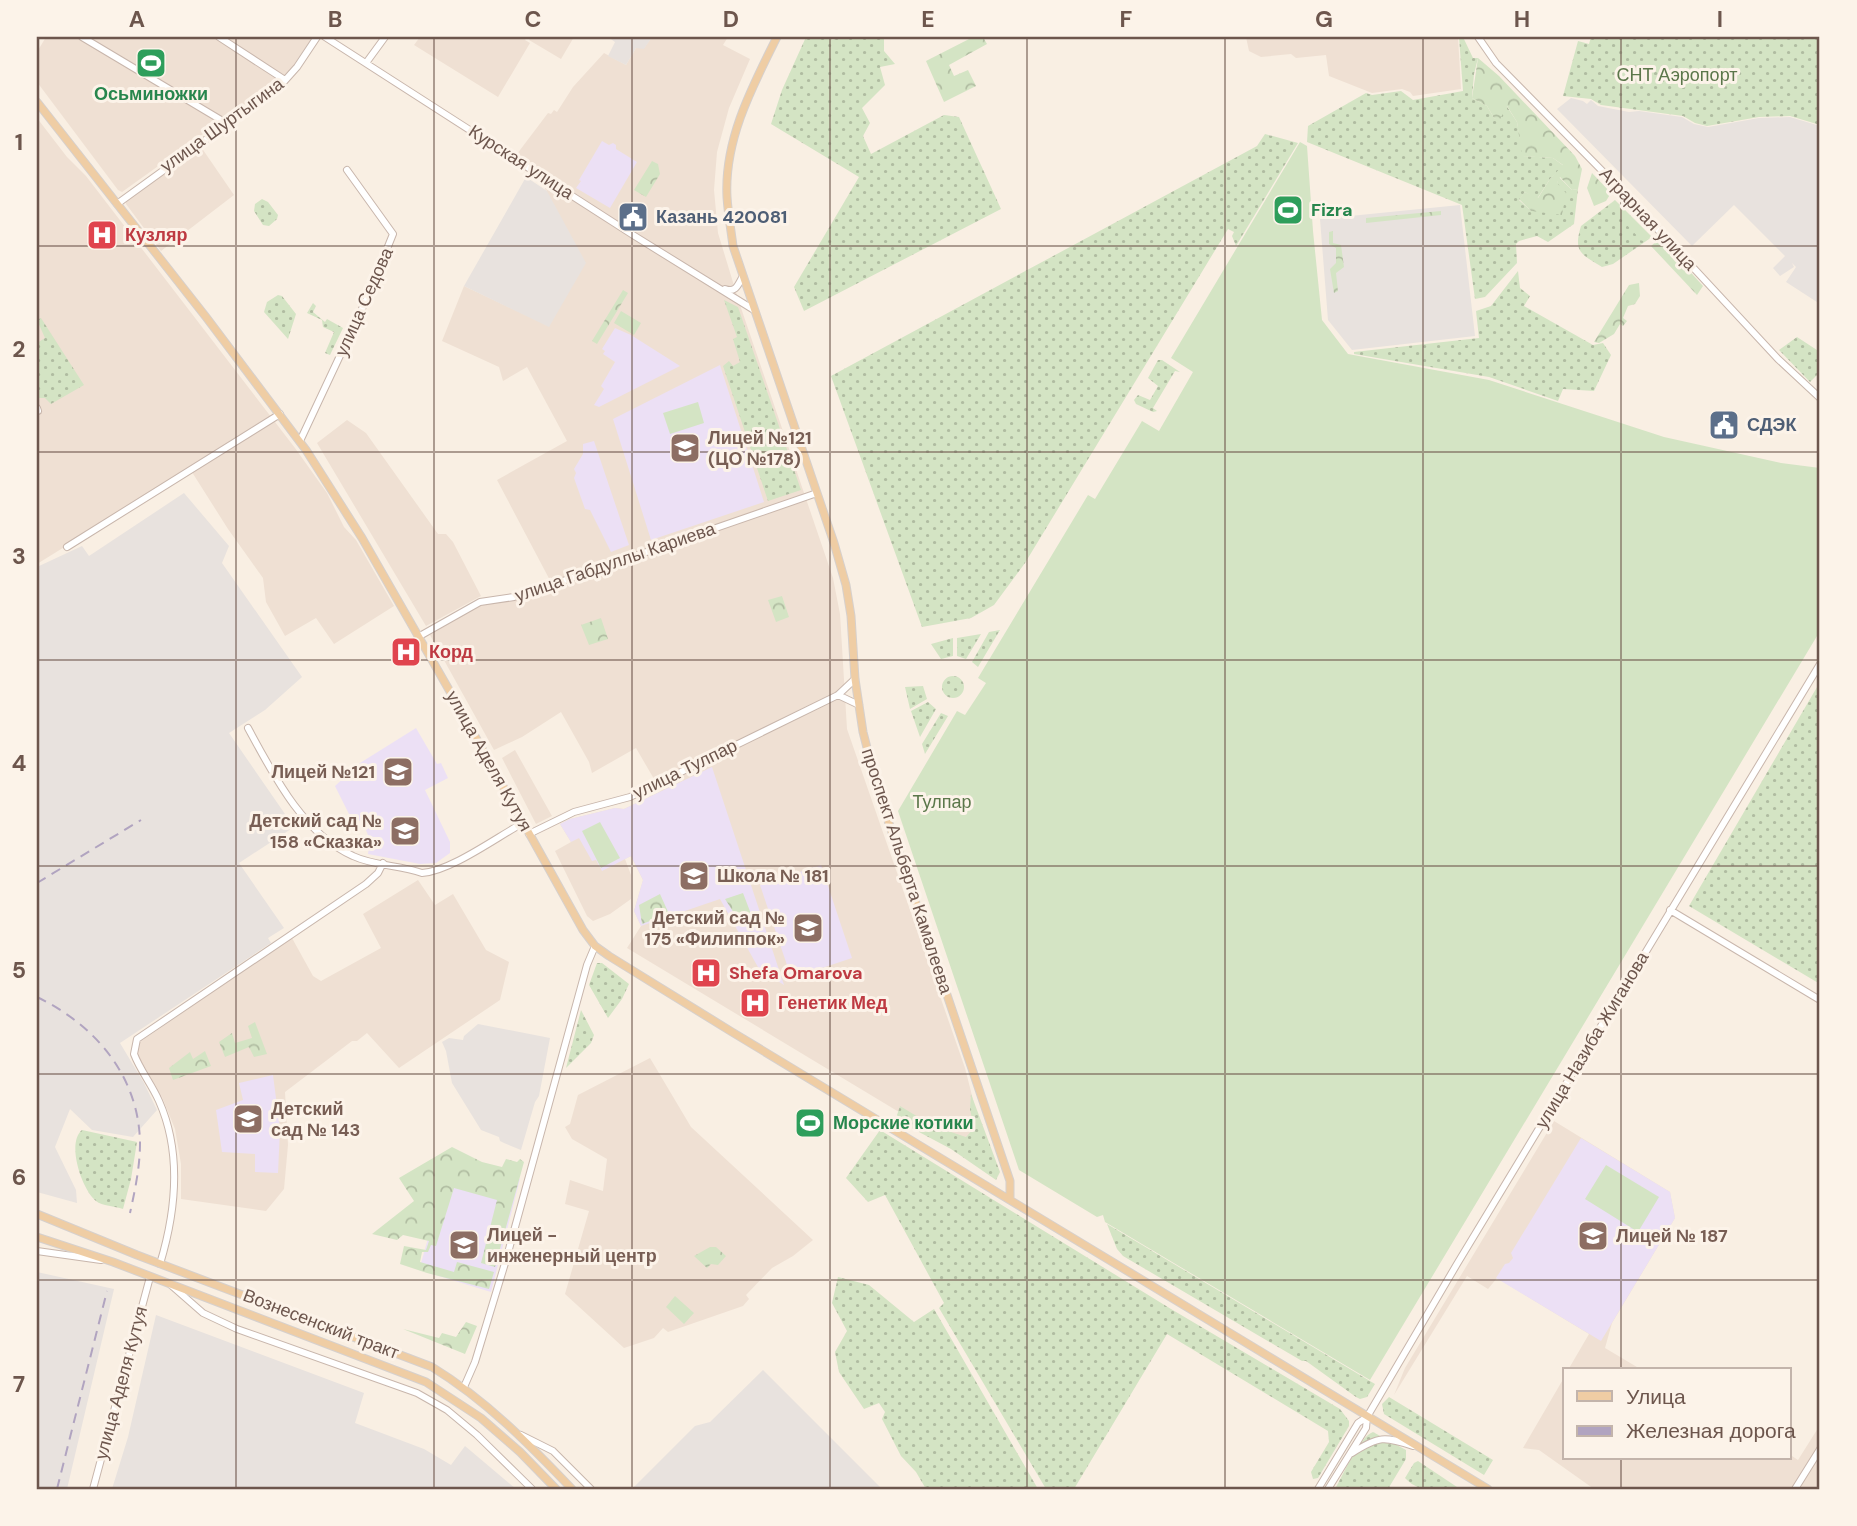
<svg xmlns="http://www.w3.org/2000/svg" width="1857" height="1526" font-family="'DM Sans',sans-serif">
  <defs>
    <pattern id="grass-dots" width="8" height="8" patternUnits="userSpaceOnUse" patternTransform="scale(1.75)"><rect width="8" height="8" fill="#d4e4c4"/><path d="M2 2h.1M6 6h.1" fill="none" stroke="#b0bca1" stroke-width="1.8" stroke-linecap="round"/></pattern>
    <pattern id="forest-crowns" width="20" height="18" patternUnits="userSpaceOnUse" patternTransform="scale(1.75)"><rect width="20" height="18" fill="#d4e4c4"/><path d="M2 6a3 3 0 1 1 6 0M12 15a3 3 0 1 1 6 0" fill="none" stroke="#b0bca1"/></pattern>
  </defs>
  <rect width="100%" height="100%" fill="#f9efe3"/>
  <path fill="#efe0d3" d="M46,37h267l-25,36 -166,119 -4,-2 -81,-108v-30z
    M420,37h107l-2,3 5,3 -32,54 -84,-52z
    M531,37h43l-13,22 -32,-19z
    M652,37h76l-5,8 27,14 -21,49 -12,44 -3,38 4,43 21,69 94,276 7,36 7,115 118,339 18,71 -11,17 -345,-208 14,-22 -7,-15 9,-31 -12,-24 -6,3 6,16v24l-21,15 -17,7 -6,-5 -32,-65 16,-9 -11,-18 10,-5 45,-11 9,1 37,-18 -25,-43 -44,25 -3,-11 -28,-50 -39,25 -28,13 -64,-115 48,-30 34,-4 41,-15 -56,-106 70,-39 -40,-74 -24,14 -4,-14 -57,-26 22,-55 85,40 -2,-135 -2,-2 4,-14 -32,-21 31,-41 3,1 3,-4 3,2 16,-25 31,-34 22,12 10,-17h8z
    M1246,37h212l3,52 -48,7 -3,-4 -8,-3 -30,4 -43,-17 -3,-21 -30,3 -5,-4 -30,3 -12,-6z
    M37,118l30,39 19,19 209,272 32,45 17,34 12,13 38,66 -60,38 -18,-26 -31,18 -19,-34 -3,-24 -35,-49 -38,-60 -153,95z
    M199,144l35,51 -73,56 -35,-47v-4z
    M347,420l19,13 72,101h8l7,8 28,54 -55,30 -109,-183z
    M515,750l37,66 -16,8 -34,-66z
    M418,880l17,25 18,-11 33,56 23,12 -9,38 -101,68 -32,-35 -10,8h-5l-67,51 3,53 -4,44 -18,22 -85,-12v-35l-6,-35 -13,-32 -25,-43v-10l155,-106 21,38 8,5 60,-33 -18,-34z
    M650,1058l41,69 122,113 -20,16 -21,12 -26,27 3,4 -6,7 -75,26 -5,-4 -9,10 -30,10 -59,-54 24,-83 -24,-7 5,-24 33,11 4,-32 -35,-20 -7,-12 5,-3 8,-29z
    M1554,1121l116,71 5,26 -63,105 -7,25 37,22h-74l21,-36 -92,-56 -9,11 -21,-13 -73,119 11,-27z
    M1565,1376v82h224v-4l9,6 22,-35v64h-226l-55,-39 -16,-2z"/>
  <path fill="#e8e2de" d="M608,37h44l-8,12 -8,-1 -10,17 -18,-9 7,-14z
    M1571,98l12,3 4,3 4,-4 7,6 31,6 10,-1 43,6 12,7 14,3 51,-9 31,-1 30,9v178l-34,-22 10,-15 -4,-4 2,4 -14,9 -7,-8 12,-12 -51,-51 -42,41 -135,-137z
    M526,177l21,14 39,72 -37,64 -85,-41z
    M1460,205l15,131 -123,14 -24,-30 -8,-101z
    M184,493l45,53 -7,17 80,114 -37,33 -36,23 65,94 -55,36 45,65 -16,10 3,5 -151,100 24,40 13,27 -24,27 -41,-7 -22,-21 -15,38 21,43 1,13 -40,-11v-625l45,-21 7,10z
    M478,1024l72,14 -11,58 -4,6 -14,48 -17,-7 -4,-2 -1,-4 -18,-7 -29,-47 -6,-32 -4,-9 7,-4 14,2 1,-4z
    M37,1272l77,17 -47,200h-30z
    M156,1315l208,78 -9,30 69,26 27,16 14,-19 51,43h-404l16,-52z
    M763,1370l119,119h-250l63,-63 15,-4z"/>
  <path fill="#ece0f5" d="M602,141l7,4 4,-2 3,2v4l21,13 -27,46 -34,-20 5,-7 -2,-1z
    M615,328l16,7 49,31 -81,41 -5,-2 10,-16 -3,-3 14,-24 -12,-8 2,-3 -3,-2z
    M720,365l44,137 -113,38 -38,-121z
    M594,441l35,104 -18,7 -21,-42 -5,-1 -11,-31 2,-5 -2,-4 9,-15v-10z
    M416,728l21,36 4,-1 7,15 -23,12 25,52v11l-14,10 -16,1 -52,-10 2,-14 -7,-17 -14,-9 -14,-28 25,-23z
    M712,767l72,218 -25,-16 -39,-70 -79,27 -7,-15 9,-31 -12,-24 -29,15 -6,-11 -4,1 -13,-23 -8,4 -11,-18 10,-5 45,-11 9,1z
    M821,865l31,93 -57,19 -5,-3 -30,-89z
    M273,1075l7,54 -2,44 -23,-1v-18l-33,-2 -6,-42 27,-10 -4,-17z
    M1581,1138l89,54 5,26 -74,123 -105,-63 9,-14 4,-1 4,-5 -2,-5z
    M480,1167l40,12 -29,113 -72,-22 29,-102z"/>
  <path fill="url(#grass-dots)" d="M806,37h22l5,3 3,-3h48v14l11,13 -15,3 5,18 -23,23 8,15 -7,13 8,18 73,-39 15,2 42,92 -197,102 -10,-24 65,-110 -88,-53 11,-34z
    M1459,37h4l10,21h5l-4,16 -2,24 15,8 7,12 5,2 7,-15 11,17 6,34 30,2 11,8 -14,13 -13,20 -12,-7 -6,8 12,11 26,-28 2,-6 13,13 6,-1 -4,35 -26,18 -11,-6 -18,5 -3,3 1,19 -32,34 -10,2 -13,-94 -155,-63 1,-16 58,-33 6,2 29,-4 12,9 50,-9z
    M1591,37h229v88l-30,-9 -31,1 -52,9 -12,-3 -12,-7 -82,-11 -10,-6 -28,-3 15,-55 11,3z
    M1265,134l33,9 -62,103 -4,-10 2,-4 -6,-3 -203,334 -31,42 -23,13 -49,9 -91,-251 426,-230z
    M262,199l6,3 10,13 -1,4 -8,7 -6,-1 -9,-14 1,-7z
    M1615,200l-5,6 32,34 10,-3 -39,27 -11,3c-21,-13 -29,-15 -21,-41z
    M1518,271l2,17 10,8 -6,10 69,39 10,-2 8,12 -17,36 -31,-2 -5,12 -69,-24 -135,-23v-2l125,-14 -3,-27 15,-5z
    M278,295l4,1 14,18 -8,25 -24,-27 3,-10z
    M724,300l14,7 63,183 -33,11 -45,-135 6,-5 4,5 7,-4 -7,-23 4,-2z
    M313,303l3,3 -3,6 12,10 2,-3 16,9 -13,27 -5,-2 9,-21 -11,-5 -1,-7 -15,-7z
    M41,318l43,67 -33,19 -6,-6h-8v-55l8,-5 -8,-18z
    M1797,337l23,15v20l-10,10 -31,-32z
    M1158,360h4l18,12 -5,-1 -22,37 4,3 -4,1 -17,-8 -2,-4 4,-5 12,5 8,-14 -10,-8z
    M1000,630l-22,37 -6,-5 17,-30z
    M981,634l-15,25 -9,-3v-18z
    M953,638v18l-12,3 -10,-15z
    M942 687a11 11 0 1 1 22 0a11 11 0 1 1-22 0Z
    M1820,682v302l-131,-78z
    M923,686l4,13 -17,10 -5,-22z
    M928,702l8,7 -16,28 -9,-26z
    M941,713l7,3 -23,38 -3,-10z
    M597,963h5l27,21 -7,15 -14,19 -19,-33z
    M581,1010l13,25 -3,8 -25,25z
    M971,1094l29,78 -4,8 -45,-31 -49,-26 -5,-8 3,-9 33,20 33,11 8,-9 -4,-19z
    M82,1130l55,12 -6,37 -8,30c-8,-3 -21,-3 -27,-8 -14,-11 -30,-58 -14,-71z
    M880,1130l291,179 169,100 9,12v5l-31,52 -5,1 -2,-7 18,-30 -1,-11 -161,-97 -93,155h-28l-107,-181 5,-5 -59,-108 -17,7 -22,-24z
    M1107,1224l268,160 -8,13 -7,2 -4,-2 -50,-36h-4l-179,-105 -6,-7z
    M838,1277l31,8 45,37 20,-13 104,180h-112l-10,-17 -15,-16 -19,-37 3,-7 -6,-9 -15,6 -25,-37 -4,-20 12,-21 -15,-28z
    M1389,1397l104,63 -9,15 -100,-61 -2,-10z
    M1373,1432l33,18v9l-18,30h-53c8,-14 25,-53 38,-57z
    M1418,1461l42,28c-20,0 -41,5 -55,-11l9,-15z"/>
  <path fill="url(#forest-crowns)" d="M973,37h10l4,7 -38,21 5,11 14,-6 8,16 -32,16 -18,-41z
    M1478,58l21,18 76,80 7,13 -4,20 -6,1 -12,-13 -3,6 9,10 -4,22 -31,-4 -12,-12 6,-7 13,6 12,-19 13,-14 -10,-7 -31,-2 -5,-34 -10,-16 -8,15 -5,-3 -7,-12 -15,-8z
    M652,161l6,3 2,10 -14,23 -12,-7z
    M1592,173l19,20 -5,8 -12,5 -7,-18z
    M1615,200l37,37 -10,4 -33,-35z
    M1441,211v4l-75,8v-5z
    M1333,231v12l8,2 3,22 -8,6 2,18 -4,2 -4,-24 6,-6v-15l-7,-4v-12z
    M1657,241l8,3 38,42 -6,9 -46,-49z
    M1639,283l1,13 -5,8 -7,2 -5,12 4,3 -4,5 -3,-2 -6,10 -15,9 -5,-1 35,-57z
    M623,290l5,3 -31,51 -5,-3z
    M782,596l7,21 -13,5 -8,-22z
    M601,618l7,21 -19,6 -8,-20z
    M743,893l8,21 -12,7 -14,-22z
    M660,894l9,20 -27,10 -3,-19z
    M255,1022l12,32 -13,3 -5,-10 -24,10 -6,-15 13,-9 3,10 17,-5 -4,-12z
    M205,1051l6,15 -38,14 -4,-12 21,-16 3,7z
    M452,1147l30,15 20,5 4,-8 11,3 3,-3 4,3 -29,105 -14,-4 16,-63 -43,-12 -18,58 -5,-1 -3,7h-6l-2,10 34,10 3,-10 37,10 -5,17 -62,-16 -27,-9 4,-18 22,4 3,-9 -26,-6 -6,5 -25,-6 42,-33 -15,-23z
    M710,1247h6l10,9 -8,9 -7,-1 -4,4 -13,-12z
    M466,1322l11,4 -12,28 -62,-25 36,9 3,-5 14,4z"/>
  <path fill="#d4e4c4" d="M1300,142l7,4 6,85 9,89 26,34 141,26 175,57 117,26 39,5v163l-450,749 -265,-158 -2,-7 -6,2 -78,-47 -121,-359 59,-100 8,4 21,-32 -8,-5 110,-183 7,4 47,-78 17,10 34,-59 -22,-14z
    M621,311l20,12 -7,12 -20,-12z
    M698,402l6,21 -34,11 -7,-21z
    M600,822l20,36 -19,10 -19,-37z
    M1606,1165l53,32 -21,35 -53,-33z
    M675,1296l19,17 -10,11 -18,-17z"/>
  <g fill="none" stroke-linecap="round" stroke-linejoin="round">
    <g stroke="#c8b6ac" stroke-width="8">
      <path id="minor" d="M82,37l144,86
        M219,37l66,43
        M325,37l308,198 121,75
        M1478,37l18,26 126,128 156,168 42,39
        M366,63l19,-26
        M117,204l163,-118 17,-19 20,-30
        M725,289c11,4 13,-4 18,-13
        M37,408l1,3
        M300,441l68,-145 25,-62 -46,-64
        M67,547l213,-133
        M418,637l62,-35 34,-5 40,-13 263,-91
        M838,695l21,10
        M248,728c25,46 55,106 105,128 21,10 47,9 69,17 29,-2 75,-36 101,-50
        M529,834l45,-22 56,-15 208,-102 17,-16
        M1670,910l150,90
        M37,1251l64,9
        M160,1264c16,-53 22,-111 -1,-163 -7,-16 -19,-31 -25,-47l3,-15 229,-155 12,-11 5,-10
        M171,1285l32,28 34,16 180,64 30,17 30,25 55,54
        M464,1387l11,-25 31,-102 81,-295 8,-19
        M521,1435l32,16 38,38
        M1352,1453c27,-17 32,-17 61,-7
        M93,1489l57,-212
        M1318,1489l40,-66 9,-6
        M1328,1489l38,-61 1,-11 90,-153 363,-600
        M1795,1489l25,-40"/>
    </g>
    <g stroke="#d6d0cd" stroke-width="9">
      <path id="major" d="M777,37c-25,50 -53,103 -50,160 1,16 4,33 6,49l101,297 12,42 5,31 4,63 8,53 15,59 132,390v19
        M37,102l169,215 100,133 56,88 94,164 127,228 12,16 14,10 123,76 756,457
        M37,1214l100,41 295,112c54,33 97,77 140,122
        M37,1237l76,25 313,120 55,36 39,34 36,37"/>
    </g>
    <use href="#minor" stroke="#fff" stroke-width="6"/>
    <use href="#major" stroke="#efcda4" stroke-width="7"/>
    <path stroke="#b1a4c0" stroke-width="2" stroke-dasharray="10 7" stroke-linecap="butt" d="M37,883l104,-63
      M37,997c58,28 102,79 103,146 0,24 -5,47 -10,70
      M57,1489l50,-198"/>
  </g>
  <path fill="none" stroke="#6d564d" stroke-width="2" stroke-opacity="0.55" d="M236,37v1452M434,37v1452M632,37v1452M830,37v1452M1027,37v1452M1225,37v1452M1423,37v1452M1621,37v1333M37,246h1783M37,452h1783M37,660h1783M37,866h1783M37,1074h1783M37,1280h1783M1621,1458v31"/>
  <defs>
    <g id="stadium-square" transform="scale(1.575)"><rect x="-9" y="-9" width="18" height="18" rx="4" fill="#2e9e5b" stroke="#fcf3e9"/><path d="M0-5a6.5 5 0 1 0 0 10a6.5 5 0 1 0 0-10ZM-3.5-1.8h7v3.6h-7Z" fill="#fff"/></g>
    <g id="civic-square" transform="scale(1.575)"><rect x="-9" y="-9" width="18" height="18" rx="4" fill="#5c6f8a" stroke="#fcf3e9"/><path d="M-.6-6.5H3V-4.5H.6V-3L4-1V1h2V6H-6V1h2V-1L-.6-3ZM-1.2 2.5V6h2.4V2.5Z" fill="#fff"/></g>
    <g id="hospital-square" transform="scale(1.575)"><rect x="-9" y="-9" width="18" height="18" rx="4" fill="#e0444e" stroke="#fcf3e9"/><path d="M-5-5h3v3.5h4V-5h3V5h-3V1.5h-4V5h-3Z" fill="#fff"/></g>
    <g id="school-square" transform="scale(1.575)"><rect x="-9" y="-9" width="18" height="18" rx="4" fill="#8d6e63" stroke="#fcf3e9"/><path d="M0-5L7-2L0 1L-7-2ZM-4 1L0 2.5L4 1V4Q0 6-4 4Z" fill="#fff"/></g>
  </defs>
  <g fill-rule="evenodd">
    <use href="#stadium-square" x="151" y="63"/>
    <use href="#stadium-square" x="1288" y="210"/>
    <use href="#civic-square" x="633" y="217"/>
    <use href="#hospital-square" x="102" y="235"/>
    <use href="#civic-square" x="1724" y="425"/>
    <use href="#school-square" x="685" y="448"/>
    <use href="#hospital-square" x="406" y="652"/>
    <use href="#school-square" x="398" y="772"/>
    <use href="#school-square" x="405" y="831"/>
    <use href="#school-square" x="694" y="876"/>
    <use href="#school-square" x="808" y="928"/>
    <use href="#hospital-square" x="706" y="973"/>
    <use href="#hospital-square" x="755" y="1003"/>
    <use href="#school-square" x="248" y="1119"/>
    <use href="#stadium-square" x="810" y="1123"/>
    <use href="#school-square" x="1593" y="1236"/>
    <use href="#school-square" x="464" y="1245"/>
  </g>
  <g text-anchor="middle" stroke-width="6" stroke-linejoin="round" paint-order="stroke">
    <g font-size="18" fill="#5b774a" stroke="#fcf3e9">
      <text x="1677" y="81">СНТ Аэропорт</text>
      <text x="942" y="808">Тулпар</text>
    </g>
    <g font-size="18" font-weight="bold" fill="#27864d" stroke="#fcf3e9" text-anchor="start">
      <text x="151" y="100" text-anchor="middle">Осьминожки</text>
      <text x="1311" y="216">Fizra</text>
      <text x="833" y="1129">Морские котики</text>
    </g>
    <g font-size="18" fill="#6d564d" stroke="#fcf3e9">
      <text transform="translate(222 125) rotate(-36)" y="6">улица Шуртыгина</text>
      <text transform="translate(521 162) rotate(33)" y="6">Курская улица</text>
      <text transform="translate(1648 219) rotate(47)" y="6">Аграрная улица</text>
      <text transform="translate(364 302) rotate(-66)" y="6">улица Седова</text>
      <text transform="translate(615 562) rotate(-19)" y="6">улица Габдуллы Кариева</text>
      <text transform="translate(489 761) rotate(61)" y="6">улица Аделя Кутуя</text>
      <text transform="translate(685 769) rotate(-26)" y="6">улица Тулпар</text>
      <text transform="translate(907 871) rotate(72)" y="6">проспект Альберта Камалеева</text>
      <text transform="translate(1592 1040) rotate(-59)" y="6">улица Назиба Жиганова</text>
      <text transform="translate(321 1324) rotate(21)" y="6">Вознесенский тракт</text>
      <text transform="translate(121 1383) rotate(-75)" y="6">улица Аделя Кутуя</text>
    </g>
    <g font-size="18" font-weight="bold" fill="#4e5e75" stroke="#fcf3e9" text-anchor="start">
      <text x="656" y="223">Казань 420081</text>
      <text x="1747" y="431">СДЭК</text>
    </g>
    <g font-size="18" font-weight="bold" fill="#be3a42" stroke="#fcf3e9" text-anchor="start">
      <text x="125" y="241">Кузляр</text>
      <text x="429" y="658">Корд</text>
      <text x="729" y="979">Shefa Omarova</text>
      <text x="778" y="1009">Генетик Мед</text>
    </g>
    <g font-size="18" font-weight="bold" fill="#785e54" stroke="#fcf3e9" text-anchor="start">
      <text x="708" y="444">Лицей №121<tspan x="708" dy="21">(ЦО №178)</tspan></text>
      <text x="375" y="778" text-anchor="end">Лицей №121</text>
      <text x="382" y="827" text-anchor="end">Детский сад №<tspan x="382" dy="21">158 «Сказка»</tspan></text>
      <text x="717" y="882">Школа № 181</text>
      <text x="785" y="924" text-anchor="end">Детский сад №<tspan x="785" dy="21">175 «Филиппок»</tspan></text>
      <text x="271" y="1115">Детский<tspan x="271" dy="21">сад № 143</tspan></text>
      <text x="487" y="1241">Лицей -<tspan x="487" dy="21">инженерный центр</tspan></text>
      <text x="1616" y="1242">Лицей № 187</text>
    </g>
  </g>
  <rect width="1857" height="1526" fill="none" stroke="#fcf3e9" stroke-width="77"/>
  <rect x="1563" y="1368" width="228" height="91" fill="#fcf3e9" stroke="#c3b4ab" stroke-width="2"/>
  <rect x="1577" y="1391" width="35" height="10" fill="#efcda4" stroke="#c3b4ab" stroke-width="2"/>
  <text x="1626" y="1404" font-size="21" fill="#6d564d">Улица</text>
  <rect x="1577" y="1426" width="35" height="10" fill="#b1a4c0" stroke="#c3b4ab" stroke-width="2"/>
  <text x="1626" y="1438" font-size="21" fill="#6d564d">Железная дорога</text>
  <rect x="38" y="38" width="1780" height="1450" fill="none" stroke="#6d564d" stroke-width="2.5"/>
  <g font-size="23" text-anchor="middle" font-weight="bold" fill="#6d564d">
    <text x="137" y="27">A</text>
    <text x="335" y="27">B</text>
    <text x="533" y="27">C</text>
    <text x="731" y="27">D</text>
    <text x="928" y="27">E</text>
    <text x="1126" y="27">F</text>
    <text x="1324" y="27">G</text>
    <text x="1522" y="27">H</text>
    <text x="1720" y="27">I</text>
    <text x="19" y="150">1</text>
    <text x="19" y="357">2</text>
    <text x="19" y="564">3</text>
    <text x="19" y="771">4</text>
    <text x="19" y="978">5</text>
    <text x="19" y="1185">6</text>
    <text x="19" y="1392">7</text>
  </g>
</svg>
